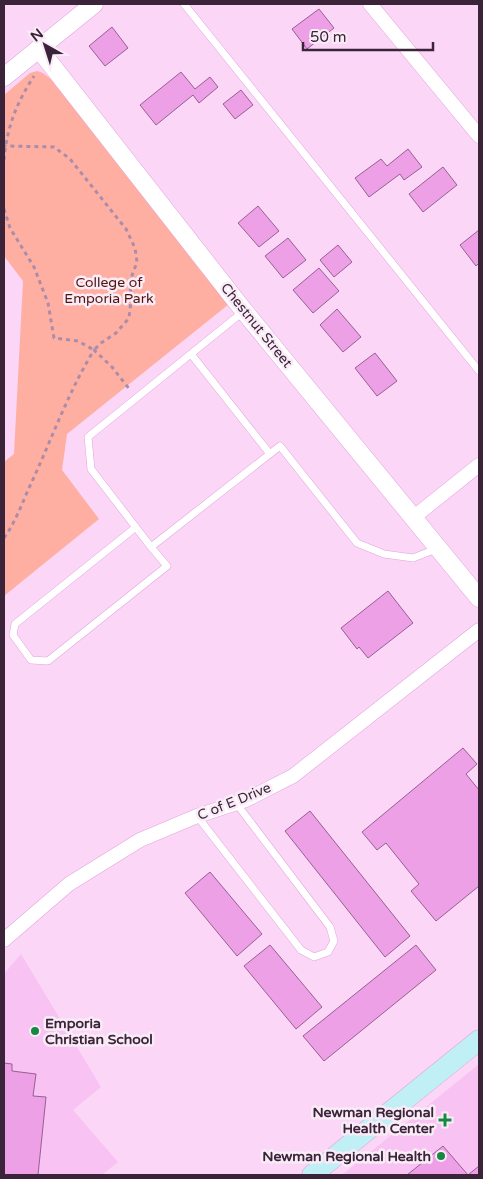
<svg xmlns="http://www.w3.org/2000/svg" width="483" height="1179" font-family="'Varela Round',sans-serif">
  <rect width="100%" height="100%" fill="#fbd6f7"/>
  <path fill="#f8c2f2" d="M21,954l80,133 -28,23 45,52 -16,13h-98v-201z
    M479,1064v111h-137z"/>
  <path fill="#ffafa1" d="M37,71l6,2 14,11 172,220 -162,130 -5,36 37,49 -95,77v-134l10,-8 9,-173 -19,-25v-161l26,-22z"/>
  <path fill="#eda0e6" stroke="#975f92" d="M319,9l15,19 -27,21 -15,-20z
    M112,27l16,21 -23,18 -16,-20z
    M181,72l14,17 15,-12 8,10 -19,16 -6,-8 -37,30 -16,-20z
    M241,90l12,15 -18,14 -12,-15z
    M408,149l14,18 -18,13 -4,-6 -31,23 -14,-19 26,-19 6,7z
    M443,167l14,18 -34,27 -14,-18z
    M258,206l21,25 -20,16 -21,-24z
    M479,230v33l-3,3 -16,-21z
    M288,238l18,22 -23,18 -18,-22z
    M338,245l14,17 -18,15 -14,-17z
    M319,268l20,23 -26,22 -20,-23z
    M337,309l24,28 -18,15 -23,-27z
    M375,353l22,28 -20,15 -22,-28z
    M388,591l25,32 -45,35 -9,-11 -2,2 -16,-21z
    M463,748l14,16 -11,10 13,16v96l-43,35 -25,-30 8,-7 -33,-41 -9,7 -15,-18z
    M310,811l100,125 -25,21 -100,-126z
    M210,872l52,62 -25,22 -52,-63z
    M270,945l52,62 -26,22 -52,-63z
    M416,945l20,25 -112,91 -21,-25z
    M4,1063l8,1v7l24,3 -3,22 13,1 -8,78h-34z
    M443,1146l25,29 11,-9v9h-72z"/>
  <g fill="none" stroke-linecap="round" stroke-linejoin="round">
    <g stroke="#e1a5db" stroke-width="8">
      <path id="service" d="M184,4l295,367
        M244,311l-156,126 3,32 60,78 129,-101 77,97 27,11 29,4 23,-9
        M191,354l79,100
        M136,527l-121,97 -2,11 18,25 17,1 119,-95 -16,-19
        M197,816l104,134 13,7 14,-5 6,-11 -4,-14 -94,-124"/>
    </g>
    <g stroke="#e1a5db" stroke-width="15">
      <path id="minor" d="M370,4l109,132
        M414,517l65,-52
        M4,940l65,-56 71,-44 57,-24 49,-16 47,-24 186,-146"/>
    </g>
    <g stroke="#e1a5db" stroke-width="19">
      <path id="tertiary" d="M39,49l205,262 235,287
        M4,77l90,-73"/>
    </g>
    <g stroke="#e1a5db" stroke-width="21">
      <path id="secondary" d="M312,1175l167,-135"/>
    </g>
    <path stroke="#ac8da9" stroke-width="3" stroke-dasharray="4 4" stroke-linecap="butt" d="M4,160c3,-33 12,-56 30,-84
      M4,209l6,19 24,39 14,36 6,35 24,3 16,9 7,-7 15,-10 13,-15 2,-18 -1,-19 7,-19 -2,-14 -9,-19 -56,-70 -16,-12 -49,-1
      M4,538c10,-14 17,-31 24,-48 22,-46 39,-96 66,-140l18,17 18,23"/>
    <use href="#service" stroke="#fff" stroke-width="7"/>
    <use href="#minor" stroke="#fff" stroke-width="14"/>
    <use href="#tertiary" stroke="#fff" stroke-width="18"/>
    <use href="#secondary" stroke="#c0eff6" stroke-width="20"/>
  </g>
  <g fill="#178841" stroke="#f9ecf7" stroke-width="2">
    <circle cx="35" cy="1031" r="5"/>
    <path d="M442.5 1112.5h5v5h5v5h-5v5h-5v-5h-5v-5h5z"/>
    <circle cx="441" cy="1156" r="5"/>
  </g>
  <g text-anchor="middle" stroke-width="5" stroke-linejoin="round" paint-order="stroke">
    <g font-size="14" fill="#52130c" stroke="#f9ecf7">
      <text x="109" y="287">College of<tspan x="109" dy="16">Emporia Park</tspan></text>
    </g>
    <g font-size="14" fill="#3b2439" stroke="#f9ecf7">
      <text transform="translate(257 325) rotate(51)" y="5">Chestnut Street</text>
      <text transform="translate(234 801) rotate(-22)" y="5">C of E Drive</text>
    </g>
    <g font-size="14" font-weight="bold" fill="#3b2439" stroke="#f9ecf7" text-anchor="end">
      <text x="45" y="1028" text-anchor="start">Emporia<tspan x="45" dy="16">Christian School</tspan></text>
      <text x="434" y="1117">Newman Regional<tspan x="434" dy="16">Health Center</tspan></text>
      <text x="431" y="1161">Newman Regional Health</text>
    </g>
  </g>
  <rect width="483" height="1179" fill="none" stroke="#3b2439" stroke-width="10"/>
  <g transform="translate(45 45) rotate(321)" stroke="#f9ecf7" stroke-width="4" paint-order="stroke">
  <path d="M0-4L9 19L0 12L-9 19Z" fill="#3b2439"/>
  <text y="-8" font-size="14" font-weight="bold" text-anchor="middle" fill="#3b2439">N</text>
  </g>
  <path d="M303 42v8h130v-8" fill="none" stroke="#3b2439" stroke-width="2.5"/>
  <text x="310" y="42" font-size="15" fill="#3b2439" stroke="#f9ecf7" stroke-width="4" paint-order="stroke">50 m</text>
</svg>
